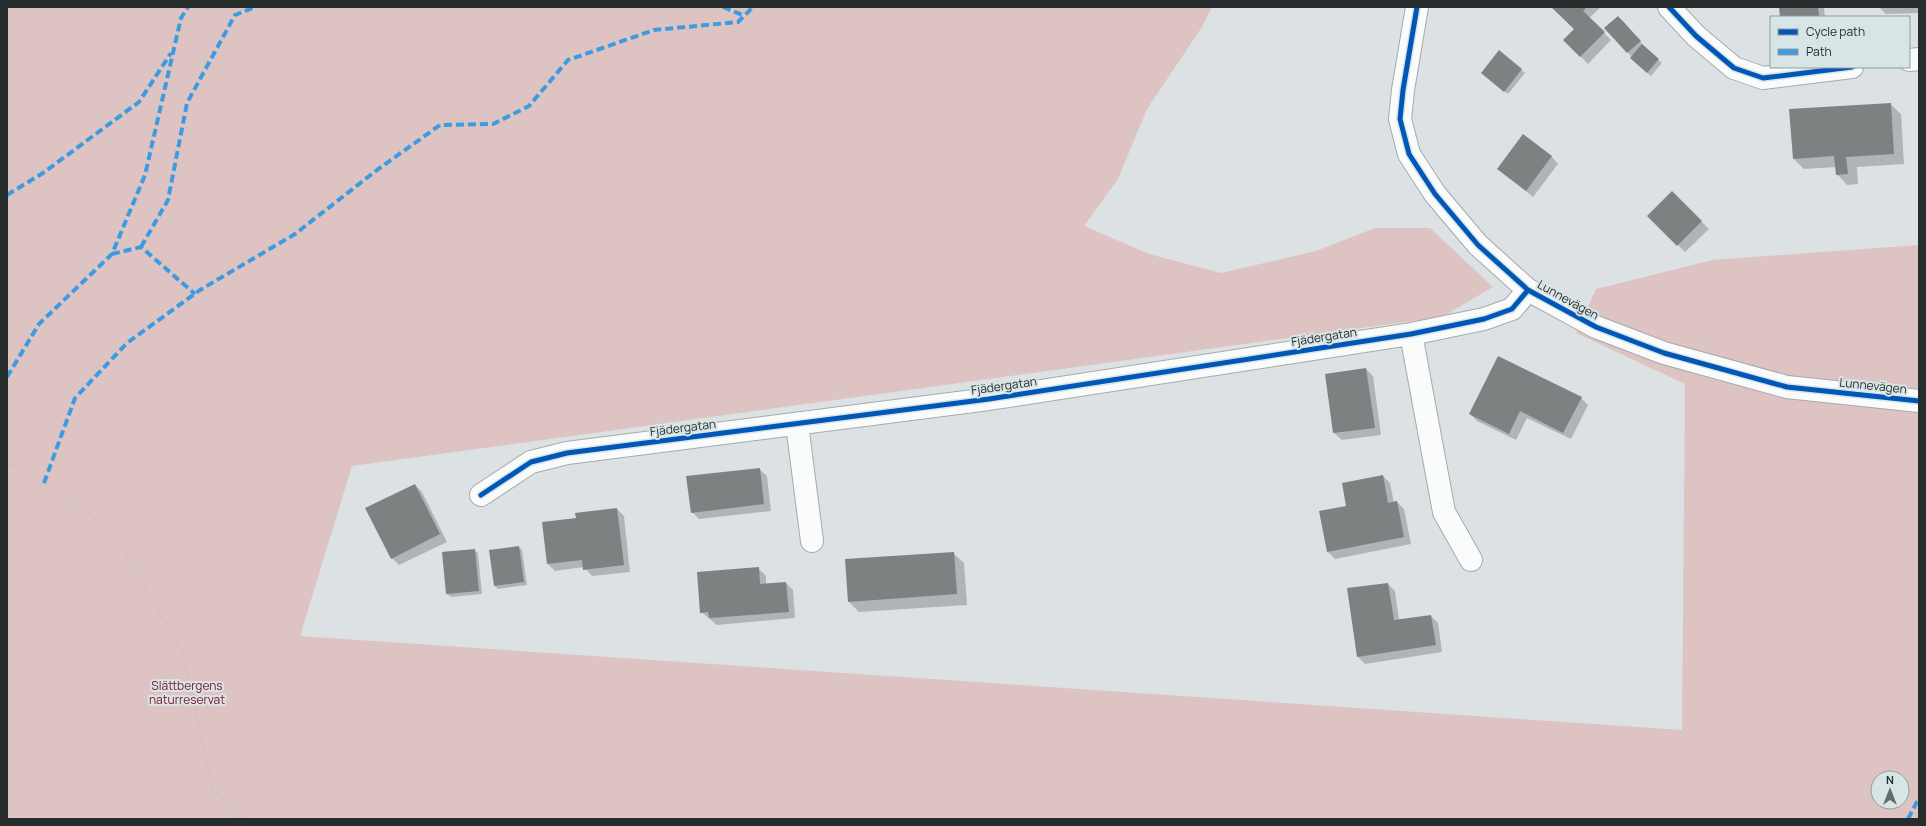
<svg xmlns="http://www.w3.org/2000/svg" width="1926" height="826" font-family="Manrope,sans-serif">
  <rect width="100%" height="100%" fill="#dce2e4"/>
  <path fill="#dec3c3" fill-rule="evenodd" d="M7,7h1205l-10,20 -55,82 -29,70 -34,47 65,28 72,19 95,-22 59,-23h55l63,59 -51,30 -1090,149 -52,170 1382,94 3,-346 -109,-51 20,-44 116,-29 207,-15v574h-1912zM1878,778h24v24h-24z"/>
  <path fill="#0003" d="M1552,7h49l-12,11 22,22 -23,24 -24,-24 11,-11z
    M1780,7h44l1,10h-44z
    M1879,7h40v6l-33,1z
    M1622,20l21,25 -1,1 20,17 -11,13 -16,-14v-8l-4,2 -26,-28z
    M1499,51l26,22 -17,21 -23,-18z
    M1890,104l11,10 3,50 -47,3 1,17 -11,1 -10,-11 -1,-7 -32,2 -10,-10z
    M1551,156l7,8 -25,33 -35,-28z
    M1672,193l37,36 -24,23 -36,-36z
    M1366,369l7,7 8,59 -39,5 -8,-7z
    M1581,398l7,7 -17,34 -44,-21 -11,22 -39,-19 -7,-7z
    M759,469l8,7 4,35 -72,8 -7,-7z
    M1383,476l7,7 4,20 3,-1 7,7 7,35 -76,15 -7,-7 19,-45z
    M415,485l7,7 25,50 -48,23 -7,-7z
    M617,509l7,7 6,56 -38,4 -8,-9 -29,4 -7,-7 -5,-41 34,-4z
    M519,547l3,3 5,35 -29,4 -3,-3z
    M474,550l4,3 4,41 -31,3 -4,-3 -4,-42z
    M953,553l11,10 3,42 -108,7 -10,-10z
    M758,568l8,8v9l20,-2 7,7 2,28 -78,7 -16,-13z
    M1388,584l7,7 4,29 32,-4 7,7 4,29 -77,12 -7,-7z"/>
  <path fill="#7c8182" d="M1551,7h36l-4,4 22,21 -25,25 -17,-17 11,-11z
    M1779,7h39l1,9 -39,1z
    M1618,16l23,25 -14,12 -23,-25z
    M1642,44l17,15 -12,14 -17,-15z
    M1499,50l23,19 -18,23 -23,-19z
    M1891,103l3,51 -48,3 2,17 -12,1 -2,-19 -41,3 -4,-50z
    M1523,134l29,22 -26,35 -29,-22z
    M1672,191l30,30 -25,25 -30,-30z
    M1498,356l84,41 -19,36 -43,-22 -11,23 -40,-20z
    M1366,368l9,60 -42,5 -8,-59z
    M760,468l4,36 -73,9 -5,-37z
    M1383,475l5,28 9,-2 7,36 -77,15 -8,-41 27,-5 -4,-23z
    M415,484l25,50 -49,25 -26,-51z
    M617,508l7,57 -41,5 -1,-10 -35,4 -5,-42 34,-4 -1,-5z
    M519,546l5,36 -30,4 -5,-36z
    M475,549l4,42 -33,3 -4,-42z
    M954,552l3,42 -109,8 -3,-43z
    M759,567l1,17 26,-2 3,30 -80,6 -1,-6 -8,1 -3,-41z
    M1388,583l6,37 37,-5 5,30 -79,12 -10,-69z"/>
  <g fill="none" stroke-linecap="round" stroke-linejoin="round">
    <g stroke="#a6aaac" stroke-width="24">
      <path id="minor" d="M1417,7l-14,83 -3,29 9,35 26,40 43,51 50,45 68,37 68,26 123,34 132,14
        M1669,7l27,29 38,32 29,10 89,-11
        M1909,60l10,-1
        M1411,334l33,178 27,48
        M797,424l15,117
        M481,495l50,-33 36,-9 422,-54 422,-65 73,-15 28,-10 16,-19"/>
    </g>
    <path stroke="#bec1c1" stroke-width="2.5" stroke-dasharray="1 3" stroke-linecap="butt" d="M7,465l13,2 93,65 69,120 31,138 28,29"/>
    <use href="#minor" stroke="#fafbfb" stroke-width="22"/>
    <path stroke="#3d9ce1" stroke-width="4" stroke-dasharray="8 4" stroke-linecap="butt" d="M723,7l22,9
      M7,195l36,-22 96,-71 32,-49
      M141,247l27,-47 19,-97 48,-88 20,-8
      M112,254l29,-7 54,47
      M7,377l32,-53 73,-70 33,-79 36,-157 7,-11
      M44,483l31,-85 52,-55 73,-53 95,-56 82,-64 63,-45 53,-1 36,-18 39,-46 86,-30 84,-8 15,-15
      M1908,819l11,-21"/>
    <g stroke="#d8e5e7" stroke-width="8">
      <path id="cycleway" d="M1417,7l-14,83 -3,29 9,35 26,40 43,51 50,45 68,37 68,26 123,34 132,14
        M1669,7l27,29 38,32 29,10 89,-11
        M481,495l50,-33 36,-9 422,-54 422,-65 73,-15 28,-10 16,-19"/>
    </g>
    <use href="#cycleway" stroke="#0057b8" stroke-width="5"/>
  </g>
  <g text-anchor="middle" stroke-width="4" stroke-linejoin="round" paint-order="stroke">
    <g font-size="12" fill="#272c2c" stroke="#d8e5e7">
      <text transform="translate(1568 300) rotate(29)" y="4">Lunnevägen</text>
      <text transform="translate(1324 337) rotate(-9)" y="4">Fjädergatan</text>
      <text transform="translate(1004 386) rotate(-8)" y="4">Fjädergatan</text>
      <text transform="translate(1873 386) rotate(6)" y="4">Lunnevägen</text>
      <text transform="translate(683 428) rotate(-7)" y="4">Fjädergatan</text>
    </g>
    <g font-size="12" fill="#7e1624" stroke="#d8e5e7">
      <text x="187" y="690">Slättbergens<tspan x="187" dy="14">naturreservat</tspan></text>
    </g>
  </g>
  <rect width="1926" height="826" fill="none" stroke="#272c2c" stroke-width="16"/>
  <rect x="1770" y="16" width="140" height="52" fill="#d8e5e7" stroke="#919b9c"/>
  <rect x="1778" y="29" width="20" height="6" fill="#0057b8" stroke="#919b9c"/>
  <text x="1806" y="36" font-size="12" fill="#272c2c">Cycle path</text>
  <rect x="1778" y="49" width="20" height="6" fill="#3d9ce1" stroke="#919b9c"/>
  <text x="1806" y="56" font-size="12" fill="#272c2c">Path</text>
  <g transform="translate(1890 790)"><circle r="19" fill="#d8e5e7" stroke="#919b9c"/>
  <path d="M0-3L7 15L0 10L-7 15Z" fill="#666c6c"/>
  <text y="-6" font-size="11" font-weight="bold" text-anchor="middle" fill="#272c2c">N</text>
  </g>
</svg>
